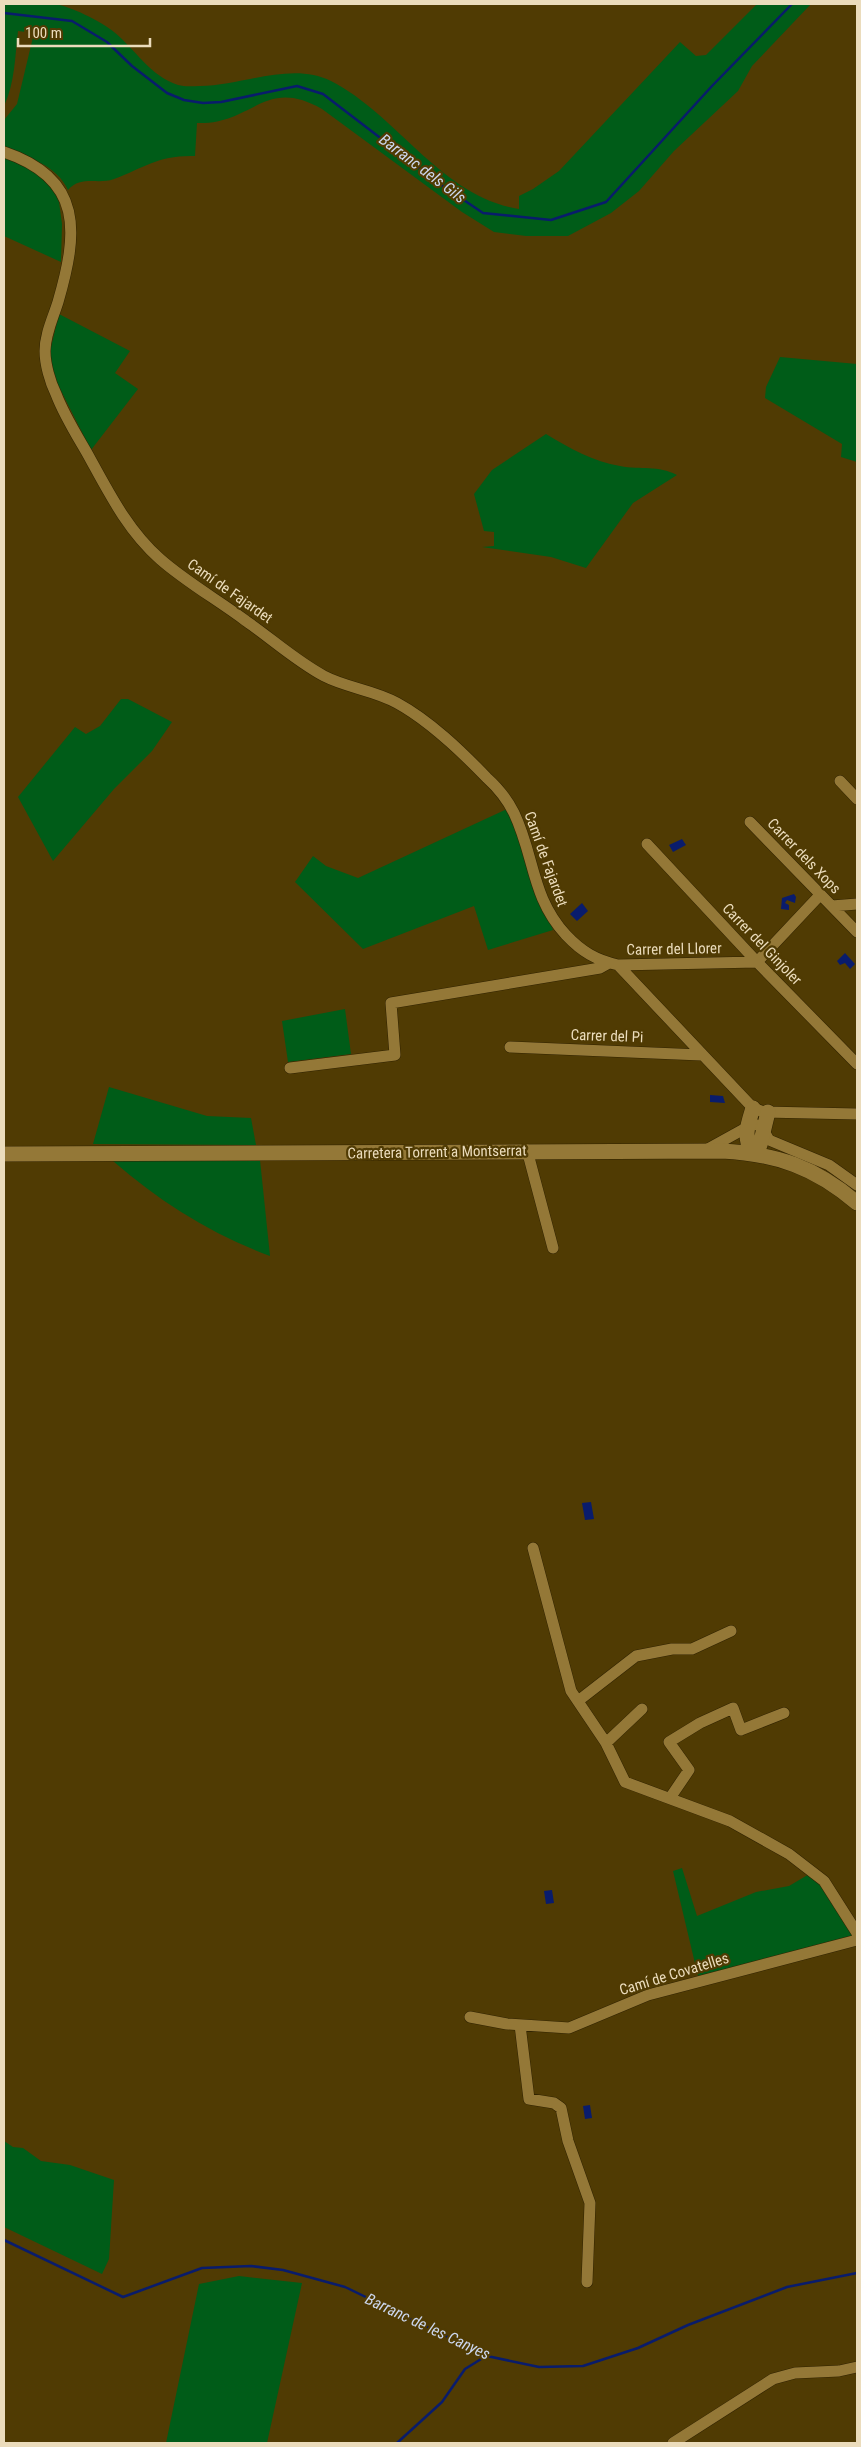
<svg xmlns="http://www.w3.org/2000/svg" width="861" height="2447" font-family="'Roboto Condensed',sans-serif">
  <rect width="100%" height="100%" fill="#503b03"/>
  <path fill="#005c18" d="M4,4c16,0 33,-2 49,0 16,1 49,18 61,28 21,17 36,44 64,53 7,2 15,1 22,1 42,0 91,-25 131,-5 68,35 109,115 188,128v-13l14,-7 26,-18 121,-129 16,14 10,-1 51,-51h54l-59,62 -14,25 -64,60 -35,40 -28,22 -43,23h-42l-32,-4 -32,-20 -140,-103c-58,-33 -69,16 -125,14l-2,33c-37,-1 -49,11 -81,23 -16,6 -33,-4 -46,11 -11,-25 -41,-33 -64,-43v-27l13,-16 17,-71 -16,-2c-3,25 -3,52 -14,75z
    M4,154l12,4 35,26 8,18 3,22 -1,38 -57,-26z
    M59,314l71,37 -15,22 23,16 -47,61 -37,-73 -4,-26z
    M780,357l77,7v98l-16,-5 1,-13 -77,-46 1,-11z
    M546,434c23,14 48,28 74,32 21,4 38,-1 57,9l-44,28 -47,65 -35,-11 -69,-10 12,-1v-14l-10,-1 -10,-37 18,-24z
    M121,699h7l44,23 -20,29 -38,38 -61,72 -35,-64 57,-70 11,7 14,-8z
    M507,809l46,121 -65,20 -14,-44 -111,43 -68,-67 18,-26 13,10 32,12z
    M345,1009l6,45 -63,8 -6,-41z
    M109,1087l98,29 44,2 5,27 -163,-1z
    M260,1160l10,96c-59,-22 -110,-54 -157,-95z
    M682,1868l15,48 59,-24 33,-6 22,-13 9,7 35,58 -157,38 -25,-105z
    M4,2141l9,6 10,1 18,13 29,4 44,15 -5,79 -7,15 -98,-47z
    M239,2276l63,7 -35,160h-101l33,-159z"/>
  <path fill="#091c6c" d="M682,839l4,6 -13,7 -4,-7z
    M794,894l2,3 -1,6 -8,-3 -2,3 4,2v5l-8,-1 1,-11z
    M582,903l6,8 -11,10 -7,-7z
    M845,953l10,11 -5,5 -5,-6 -5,2 -3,-4z
    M710,1095l13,1 2,7 -15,-1z
    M591,1502l3,17 -9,1 -3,-17z
    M552,1890l2,13 -8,1 -2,-13z
    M590,2105l2,13 -7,1 -2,-13z"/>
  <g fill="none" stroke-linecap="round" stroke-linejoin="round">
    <path stroke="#091c6c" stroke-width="2.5" d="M4,13l68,8 35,21 25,24 35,27 17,7 19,3 18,-1 76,-16 26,8 120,92 40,27 68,7 55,-18 106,-116 80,-82
      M4,2240l119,57 79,-29 49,-2 32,4 62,17 142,69 52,11 44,-1 55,-18 50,-23 99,-38 70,-14
      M397,2443l45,-41 23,-33 21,-13"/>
    <g stroke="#312300" stroke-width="12">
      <path id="minor" d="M4,152c80,27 74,81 54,150 -5,16 -13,32 -13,49 0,13 5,31 11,43 8,21 20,40 31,59 21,38 40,77 73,106 26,23 58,41 86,62 26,18 50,40 78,55 23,12 50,14 73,27 33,18 64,48 90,75 10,9 21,23 27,35 21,44 17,84 52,122 16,17 30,25 52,30l135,143 11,4 93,2
        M840,781l17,18
        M750,822l107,110
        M647,844l110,118 100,102
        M832,906l25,-2
        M618,965l139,-3 63,-67
        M510,1047l191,8
        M290,1068l105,-13 -4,-52 209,-35 9,-5
        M527,1150l26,98
        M706,1150l47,-26 8,2 8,14 60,25 28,20
        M533,1548l38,143 35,52 19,39 105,39 59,33 35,27 33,52
        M578,1701l58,-45 36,-7h20l39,-18
        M606,1743l36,-34
        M670,1798l19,-28 -20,-28 31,-19 33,-15 8,22 43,-17
        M470,2017l37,7 62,4 79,-33 209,-55
        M520,2025l9,74 25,4 7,5 7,33 22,62 -3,79
        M673,2443l100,-64 22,-6 44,-2 18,-4"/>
    </g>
    <g stroke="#312300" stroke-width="16">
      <path id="secondary" d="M752,1153c-9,-16 -4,-29 1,-45
        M752,1153l8,-8 8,-33
        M4,1154l718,-3c55,3 93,16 135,52"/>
    </g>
    <use href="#minor" stroke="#947837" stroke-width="11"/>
    <use href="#secondary" stroke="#947837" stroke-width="15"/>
  </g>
  <g text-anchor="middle" stroke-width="4.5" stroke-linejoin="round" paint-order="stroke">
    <g font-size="15" fill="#ebdcbc" stroke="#503b03">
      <text transform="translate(230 591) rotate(35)" y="5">Camí de Fajardet</text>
      <text transform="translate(804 856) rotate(46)" y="5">Carrer dels Xops</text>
      <text transform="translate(546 859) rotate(70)" y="5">Camí de Fajardet</text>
      <text transform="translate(762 944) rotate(46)" y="5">Carrer del Ginjoler</text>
      <text transform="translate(674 949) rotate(-1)" y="5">Carrer del Llorer</text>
      <text transform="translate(607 1036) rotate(2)" y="5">Carrer del Pi</text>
      <text transform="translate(437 1152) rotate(-1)" y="5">Carretera Torrent a Montserrat</text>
      <text transform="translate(674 1974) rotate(-17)" y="5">Camí de Covatelles</text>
    </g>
    <g font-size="16" font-style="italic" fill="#ccd7ee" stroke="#503b03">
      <text transform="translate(423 168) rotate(37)" y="6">Barranc dels Gils</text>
      <text transform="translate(428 2326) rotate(25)" y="6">Barranc de les Canyes</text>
    </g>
  </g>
  <rect width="861" height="2447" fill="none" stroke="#ebdcbc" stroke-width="10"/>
  <path d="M18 38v8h132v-8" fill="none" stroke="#ebdcbc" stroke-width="2.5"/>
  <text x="25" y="38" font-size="15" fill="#ebdcbc" stroke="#503b03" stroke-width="4" paint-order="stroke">100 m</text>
</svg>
